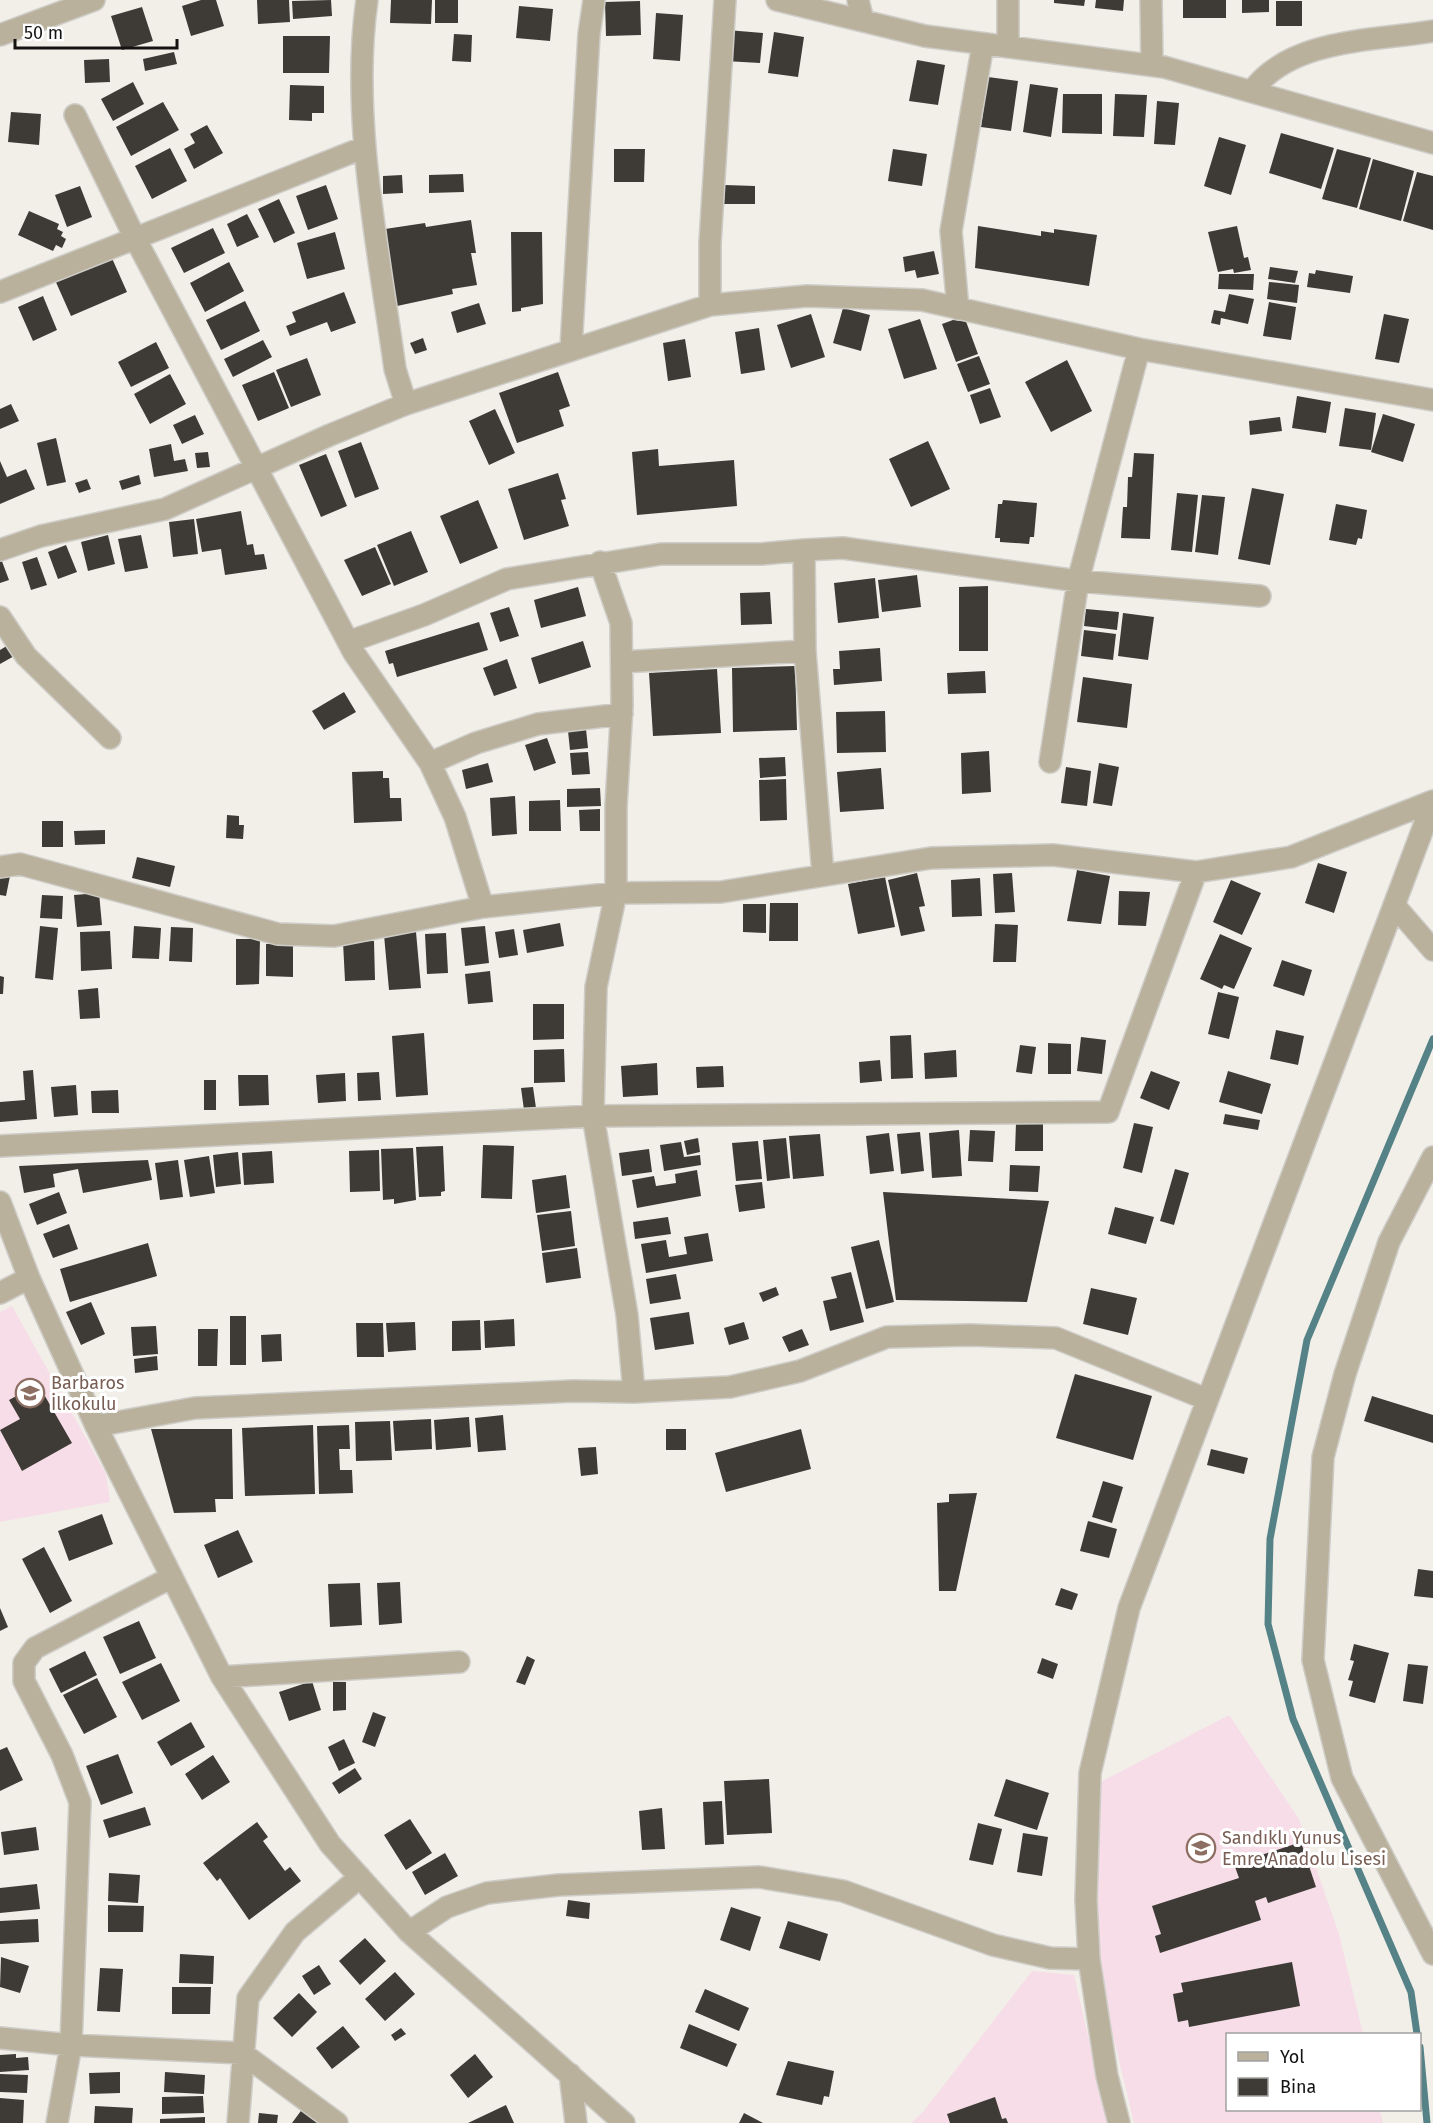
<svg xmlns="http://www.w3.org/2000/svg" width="1433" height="2123" font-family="'Fira Sans',sans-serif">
  <rect width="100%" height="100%" fill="#f2efe9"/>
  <path fill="#f6dde7" d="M12,1306l94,168 4,28 -110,20v-210z
    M1229,1715l70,104 40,115 24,100h-135v76h152l3,13h-249l-34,-142 -9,-104 4,-92z
    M1032,1971l42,4 34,148h-197l12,-11z"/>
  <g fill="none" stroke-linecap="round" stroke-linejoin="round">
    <path stroke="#558286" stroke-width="7" d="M1417,2034l-6,-42 -118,-273 -25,-95 2,-85 37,-199 126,-301
      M1420,2047l7,76"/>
  </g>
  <path fill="#3e3b37" d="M201,0h15l8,26 -33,10 -9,-30z
    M257,0h32l1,22 -32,2z
    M331,0l1,16 -39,3 -1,-18z
    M391,0h41l-1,24 -41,-1z
    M435,0h23v23h-23z
    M1054,0h31l-1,6 -30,-3z
    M1096,0h28l-1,11 -28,-3z
    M1183,0h43v18h-43z
    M1242,0h27v12l-27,1z
    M640,1l1,34 -35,1 -1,-34z
    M1276,1h26v25h-26z
    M519,6l34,3 -3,32 -34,-3z
    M142,7l11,34 -31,9 -11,-34z
    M656,13l27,2 -3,46 -27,-2z
    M727,30l36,3 -3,30 -35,-2z
    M774,32l30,5 -6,40 -30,-4z
    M454,34l18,1 -1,27 -19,-1z
    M283,36h47l-1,37h-46z
    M174,52l3,12 -32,7 -2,-12z
    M109,59l1,23 -25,1 -1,-23z
    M917,60l28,5 -7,40 -29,-4z
    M988,77l30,4 -7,50 -30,-4z
    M133,82l11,22 -31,17 -12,-22z
    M1030,84l28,4 -7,49 -28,-5z
    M290,85l34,1v27h-12v8l-23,-1z
    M1063,94h39v40l-40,-1z
    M1115,94l32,1 -3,42 -31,-1z
    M1157,101l22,2 -4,42 -21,-1z
    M163,102l16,28 -48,26 -15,-29z
    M11,112l30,2 -2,31 -31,-3z
    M207,125l16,28 -29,16 -10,-20 11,-6 -5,-9z
    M1281,133l53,15 -13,41 -52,-16z
    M1219,137l27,8 -15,50 -27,-9z
    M170,148l17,33 -35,18 -17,-33z
    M614,149h31l-1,33h-30z
    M893,149l34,5 -5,32 -34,-5z
    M1337,149l34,9 -14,50 -35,-9z
    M1373,159l41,12 -13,50 -42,-12z
    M1417,172l16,4v54l-30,-9z
    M463,174l1,18 -35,1v-18z
    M402,175l1,18 -20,1v-18z
    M326,185l12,34 -30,11 -12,-34z
    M725,185l30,1v18h-31z
    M80,186l12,31 -25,10 -12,-32z
    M279,199l16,34 -21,10 -16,-34z
    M29,211l30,13 -2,5 6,3 -2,4 5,3 -4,9 -6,-3 -3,6 -35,-16z
    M247,214l12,23 -22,10 -10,-23z
    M471,220l5,33h-5l6,32 -25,4 1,5 -56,12 -12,-77 40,-6 1,4z
    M978,226l63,10v-5l13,2v-4l43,6 -8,51 -114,-18z
    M1237,226l7,32 4,-1 3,13 -17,3 -1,-4 -15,3 -10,-40z
    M213,228l12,25 -41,20 -13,-25z
    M335,232l10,37 -38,10 -10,-36z
    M511,232h31l1,72 -22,4v3l-9,1z
    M934,251l5,23 -22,4 -2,-8 -10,2 -2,-15z
    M111,256l16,36 -56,24 -16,-36z
    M229,262l15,29 -39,21 -15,-29z
    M1270,267l28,4 -3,12 -27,-4z
    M1316,270l37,6 -3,17 -43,-6 2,-14 6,1z
    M1219,274h35l-1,16 -35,-1z
    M1269,282l30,3 -2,18 -30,-4z
    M344,292l12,31 -25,9 -4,-10 -37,14 -4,-10 10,-4 -4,-10z
    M1229,294l25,5 -6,25 -27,-6 -1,7 -9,-2 3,-13 11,2z
    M43,296l14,34 -24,11 -15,-34z
    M245,301l15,30 -39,19 -15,-30z
    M1269,302l27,5 -5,33 -28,-4z
    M479,303l7,21 -29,9 -6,-21z
    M843,308l27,7 -9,36 -28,-8z
    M811,314l14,43 -34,11 -14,-43z
    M1384,314l25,5 -10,44 -24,-4z
    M964,316l14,38 -22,8 -14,-38z
    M920,319l17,50 -33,10 -16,-50z
    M759,328l6,42 -24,4 -6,-42z
    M423,338l4,12 -12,4 -5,-11z
    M685,339l6,38 -23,4 -5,-38z
    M263,340l9,17 -39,20 -9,-18z
    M156,342l13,26 -38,19 -13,-25z
    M979,356l11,28 -22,8 -11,-28z
    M307,358l14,37 -30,12 -15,-37z
    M1067,360l25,51 -41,21 -26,-50z
    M274,372l15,36 -31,13 -16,-36z
    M558,372l12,34 -11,4 5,16 -47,17 -18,-50z
    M170,374l16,30 -36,20 -16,-30z
    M990,388l11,29 -21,7 -10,-29z
    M1297,396l34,6 -5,31 -34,-5z
    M11,404l8,17 -19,8v-20z
    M1345,408l31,5 -5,37 -32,-4z
    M495,409l20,44 -26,12 -20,-44z
    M1383,414l32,10 -12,38 -32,-10z
    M195,415l9,19 -22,10 -9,-19z
    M1280,417l2,14 -32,4 -1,-14z
    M56,438l10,44 -19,4 -10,-43z
    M928,441l22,48 -39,18 -22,-48z
    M361,442l18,47 -24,9 -17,-47z
    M171,444l3,17 11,-2 3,12 -34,6 -5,-28z
    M658,449l1,17 75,-6 3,46 -100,9 -5,-63z
    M208,452l2,15 -13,1 -2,-15z
    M1134,453l20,1 -4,85 -29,-1 2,-31h4l1,-30h4z
    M326,454l21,52 -26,11 -22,-52z
    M0,461l7,16 19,-8 9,20 -35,15z
    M558,473l8,26 -5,1 8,26 -45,14 -16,-51z
    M139,475l2,9 -19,6 -3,-9z
    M87,479l4,10 -12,4 -4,-10z
    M1252,488l32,6 -14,71 -32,-6z
    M1177,493l21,2 -6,57 -21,-2z
    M1202,495l23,2 -7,58 -23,-3z
    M478,500l20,48 -38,16 -20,-48z
    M1003,500l34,3 -3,34h-4l-1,7 -29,-2v-4h-5l3,-34h4z
    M1336,504l31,6 -5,29 -4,-1 -2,7 -27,-5z
    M241,511l6,34 6,-1 2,11 9,-1 3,15 -42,6 -4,-26 -19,3 -6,-33z
    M194,519l4,35 -25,3 -4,-35z
    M411,531l17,41 -34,14 -17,-41z
    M108,535l7,29 -27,7 -7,-29z
    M141,535l7,33 -23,4 -7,-33z
    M66,545l11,27 -19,7 -10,-27z
    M375,547l16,37 -29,12 -18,-36z
    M0,556l9,24 -9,3z
    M37,557l10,28 -16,5 -9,-28z
    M917,575l4,32 -39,5 -4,-32z
    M875,578l4,40 -41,5 -4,-40z
    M988,586v65h-29v-64z
    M578,587l8,29 -45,12 -7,-28z
    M770,592l2,32 -31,1 -1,-32z
    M509,607l10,29 -19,6 -10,-29z
    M1086,609l33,3 -2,18 -33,-4z
    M1123,613l31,4 -6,43 -30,-4z
    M479,622l9,28 -91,27 -4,-14 -4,1 -4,-13z
    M1084,630l32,4 -3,26 -32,-4z
    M583,641l8,26 -52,17 -8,-26z
    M10,644l6,11 -16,9v-14z
    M880,648l2,33 -48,4 -1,-16h7l-1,-18z
    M507,659l10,29 -23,8 -11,-28z
    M795,666l2,64 -64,2 -1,-64z
    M717,669l4,64 -68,3 -4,-63z
    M985,671l1,22 -38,1 -1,-21z
    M1083,677l49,7 -5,44 -50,-6z
    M344,692l12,20 -32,18 -12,-19z
    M885,711l1,41 -49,1 -1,-41z
    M586,729l2,19 -18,2 -2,-19z
    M547,738l9,25 -22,8 -9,-26z
    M989,751l2,41 -29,2 -1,-41z
    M588,752l2,22 -18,1 -2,-22z
    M785,757l1,19 -26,2 -1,-20z
    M488,763l5,19 -27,7 -4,-19z
    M1099,763l20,4 -7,39 -19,-3z
    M1066,767l25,4 -4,35 -26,-3z
    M881,768l3,41 -44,3 -3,-40z
    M383,771v7h6l1,20h11l1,23 -48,2 -2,-51z
    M786,779l1,41 -27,1 -1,-41z
    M600,788l1,18 -34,1v-18z
    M515,796l2,38 -25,2 -2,-38z
    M560,800l1,31h-32v-30z
    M600,809v22h-20l-1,-21z
    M227,815l12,1v9h5l-1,14 -17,-1z
    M42,821h21v26h-21z
    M105,830v14l-30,1 -1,-14z
    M137,857l38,9 -5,21 -38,-9z
    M1318,863l29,9 -13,41 -29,-10z
    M0,868l11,3 -5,25 -6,-1z
    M1077,870l33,6 -9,48 -34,-3z
    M917,873l8,33 -6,1 6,24 -24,5 -13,-56z
    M1012,873l3,39 -20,1 -2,-39z
    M885,877l10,50 -37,7 -10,-50z
    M980,878l2,38 -30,1 -1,-37z
    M1231,880l30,13 -19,42 -29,-13z
    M1119,891l31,1 -4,34 -28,-1z
    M99,893l3,32 -25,2 -3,-32z
    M42,895l21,1 -1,23 -22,-1z
    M770,903h28v38h-29z
    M743,904h23v29l-23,-1z
    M560,923l4,23 -37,7 -4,-23z
    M995,924l23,1 -2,37h-23z
    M40,926l18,2 -5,52 -18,-2z
    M134,926l27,2 -2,31 -27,-1z
    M485,926l4,37 -24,3 -4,-38z
    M171,927l22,1 -1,34 -23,-1z
    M514,929l4,26 -19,3 -4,-26z
    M110,931l2,38 -31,2 -1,-39z
    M416,932l5,56 -32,2 -5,-55z
    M446,933l2,40 -21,1 -2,-40z
    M1220,934l32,14 -18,41 -10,-4 -2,4 -22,-10z
    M236,939h24l-1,45 -23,1z
    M374,941l1,39 -30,1 -2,-39z
    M266,944h27v33l-27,-1z
    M1282,960l30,10 -8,26 -31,-10z
    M490,971l3,31 -25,2 -3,-30z
    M0,976l4,1 -1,17h-3z
    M98,988l2,30 -20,1 -2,-29z
    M1218,992l21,5 -10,42 -21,-5z
    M533,1004h31v35l-31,1z
    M1276,1030l28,6 -6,29 -28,-6z
    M424,1033l4,62 -32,2 -4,-61z
    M911,1035l2,43 -22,1 -1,-43z
    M1081,1037l25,3 -4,34 -25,-3z
    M1048,1043l23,1v30h-23z
    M1020,1045l16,2 -4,27 -16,-2z
    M564,1049l1,33 -31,1v-33z
    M956,1050l1,27 -32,2 -1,-26z
    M880,1060l2,21 -22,2 -1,-21z
    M657,1063l1,32 -35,2 -2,-31z
    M723,1066l1,21 -27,1 -1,-21z
    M33,1070l4,49 -37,3v-20l25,-2 -2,-29z
    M1151,1071l29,11 -11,28 -29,-12z
    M1228,1071l43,13 -9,30 -43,-12z
    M379,1072l2,28 -23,1 -1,-28z
    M345,1073l1,28 -28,2 -2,-28z
    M238,1075h30l1,30 -30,1z
    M204,1080h12v30h-12z
    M76,1085l2,30 -24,2 -3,-30z
    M533,1087l3,21 -12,2 -3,-22z
    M118,1090l1,23h-27l-1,-22z
    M1225,1114l35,6 -2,10 -35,-6z
    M1016,1123l27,1v27h-28z
    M1134,1123l19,4 -11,46 -19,-5z
    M959,1130l3,46 -30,2 -3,-45z
    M970,1130l25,1 -2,31 -25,-1z
    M920,1132l4,39 -23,3 -4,-40z
    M889,1133l5,38 -24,3 -4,-38z
    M820,1134l4,42 -31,3 -4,-43z
    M698,1138l2,14 -13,3 -3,-14z
    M786,1138l4,40 -23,3 -4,-41z
    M758,1141l4,38 -26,2 -4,-38z
    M681,1142l3,15 16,-2 1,10 -37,6 -4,-26z
    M483,1145l31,1 -2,53 -31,-1z
    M443,1146l2,45 -4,1v4l-22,1 -3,-50z
    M413,1148l3,52 -22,4v-5l-11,1 -2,-51z
    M649,1149l3,23 -30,4 -3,-23z
    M379,1150l1,41 -30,1 -1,-41z
    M272,1151l2,32 -30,2 -2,-32z
    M238,1152l3,32 -25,3 -3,-32z
    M209,1156l6,37 -25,4 -6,-37z
    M148,1160l4,20 -69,13 -5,-24 -25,5 2,13 -31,6 -5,-27z
    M178,1160l5,37 -23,3 -5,-37z
    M1010,1165l30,1 -2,26 -29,-1z
    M1175,1169l14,4 -15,52 -14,-4z
    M697,1170l4,26 -64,12 -5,-28 22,-4 2,10 20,-3 -1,-9z
    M566,1175l4,33 -34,5 -4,-33z
    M762,1182l3,26 -26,4 -4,-27z
    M59,1192l8,21 -30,12 -8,-21z
    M883,1192l166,9 -22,101 -131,-2z
    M1115,1207l39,10 -8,27 -38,-10z
    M571,1211l4,35 -33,5 -5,-36z
    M668,1217l3,17 -36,5 -2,-17z
    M69,1224l9,25 -25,9 -10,-24z
    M708,1233l5,28 -67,12 -5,-29 25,-4 3,17 18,-3 -3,-17z
    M879,1240l15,62 -28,7 -15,-62z
    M148,1243l9,33 -87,26 -10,-33z
    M577,1248l4,30 -35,5 -4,-30z
    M851,1272l13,50 -34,9 -7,-30 14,-3 -6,-21z
    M676,1274l5,25 -31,5 -4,-25z
    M776,1287l3,8 -16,7 -4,-9z
    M1091,1288l46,10 -9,37 -45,-11z
    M91,1302l14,32 -24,11 -15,-33z
    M689,1312l5,32 -39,6 -5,-32z
    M230,1316h16v49h-16z
    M514,1319l1,27 -30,2 -1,-27z
    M480,1320l1,30 -29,1v-30z
    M415,1322l1,28 -28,2 -2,-29z
    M744,1322l5,17 -20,6 -5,-17z
    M356,1323h27l1,34h-27z
    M156,1326l2,28 -25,2 -2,-29z
    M198,1329h20l-1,37h-19z
    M802,1329l7,16 -20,7 -7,-15z
    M281,1334l1,27 -20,1 -1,-27z
    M157,1356l1,14 -23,3 -1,-14z
    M1075,1374l77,22 -19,64 -77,-22z
    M38,1384l34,59 -50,28 -22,-41 20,-11 -11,-19z
    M1372,1396l61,19v28l-69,-22z
    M503,1415l3,35 -28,2 -3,-34z
    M469,1417l2,30 -35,3 -2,-30z
    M431,1419l1,30 -37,2 -2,-30z
    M390,1421l2,39 -36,1 -1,-39z
    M313,1425l2,69 -70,2 -3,-68z
    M349,1425l1,24h-11l1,21h12l1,23 -34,1 -2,-68z
    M151,1429h81l1,70h-18l1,13 -42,1z
    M666,1429h20v21h-20z
    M801,1429l10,40 -85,23 -11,-39z
    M596,1447l2,27 -17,2 -3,-28z
    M1211,1449l37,9 -4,16 -37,-9z
    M1103,1481l20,6 -11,36 -20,-6z
    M977,1493l-21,98h-17l-2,-88 12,-1v-8z
    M102,1514l11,30 -44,17 -11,-30z
    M1088,1521l29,8 -8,29 -29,-7z
    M238,1530l15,32 -35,16 -14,-33z
    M44,1547l28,54 -22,12 -28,-54z
    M1418,1569l15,2v27l-19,-2z
    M400,1582l2,41 -23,2 -2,-42z
    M360,1583l2,42 -32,2 -2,-43z
    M1061,1588l17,6 -6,16 -17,-5z
    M0,1608l8,19 -8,4z
    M139,1621l17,37 -36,16 -17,-37z
    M1354,1644l35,9 -14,50 -26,-7 4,-15 -5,-1 6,-19 -4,-1z
    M85,1651l12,24 -36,18 -12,-24z
    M527,1656l8,4 -10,25 -9,-3z
    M1042,1658l16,6 -5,15 -16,-6z
    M161,1663l19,38 -38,19 -20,-38z
    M1408,1664l20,2 -5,38 -20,-3z
    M97,1678l20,39 -33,17 -21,-39z
    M312,1681l9,29 -32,11 -10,-29z
    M333,1682h13v28l-13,1z
    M373,1712l13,5 -11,30 -13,-5z
    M191,1722l14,25 -34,19 -14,-24z
    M344,1739l11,24 -16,8 -11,-24z
    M7,1747l16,33 -23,11v-41z
    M118,1754l15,39 -32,12 -15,-39z
    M213,1755l17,27 -28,18 -17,-26z
    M355,1768l7,11 -23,15 -7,-11z
    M769,1779l3,54 -45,2 -3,-54z
    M1006,1779l43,14 -12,37 -43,-14z
    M722,1801l2,43 -19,1 -2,-43z
    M145,1807l6,18 -42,13 -6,-18z
    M662,1808l3,41 -23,1 -3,-39z
    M410,1819l22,34 -26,17 -22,-35z
    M257,1822l11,15 -5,4 22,30 5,-4 11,14 -52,39 -29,-42 -3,3 -14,-18z
    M978,1823l24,6 -9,36 -24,-5z
    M36,1827l3,23 -35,5 -3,-23z
    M1023,1833l25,4 -6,39 -25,-4z
    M1301,1842l15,45 -48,16 -2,-6 -11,4 6,19 -101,33 -5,-17 6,-2 -9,-28 87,-28 -5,-14z
    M445,1853l13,23 -33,19 -13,-23z
    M109,1873l31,2 -2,28 -30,-2z
    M37,1884l3,25 -40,4v-25z
    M568,1900l22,3 -1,16 -23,-3z
    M108,1905l36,1 -1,26h-35z
    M731,1907l30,10 -11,34 -30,-11z
    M38,1919l1,23 -39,2v-23z
    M788,1921l40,13 -8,27 -41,-13z
    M365,1938l21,23 -26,24 -21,-24z
    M180,1954l34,2 -1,28 -34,-1z
    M1,1957l28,9 -9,27 -20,-6z
    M1292,1962l8,44 -111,21 -1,-7 -10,2 -5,-28 10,-2 -2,-9z
    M319,1965l12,19 -17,11 -12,-19z
    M100,1968l23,1 -3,43 -23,-1z
    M395,1972l20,22 -30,27 -20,-22z
    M172,1987h39l-1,27h-38z
    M705,1989l44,19 -10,23 -44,-19z
    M299,1993l18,19 -25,25 -19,-19z
    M689,2024l48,20 -10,23 -47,-19z
    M343,2026l17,21 -28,22 -16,-21z
    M401,2028l5,6 -11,7 -4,-6z
    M16,2054v4l12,-1 1,13 -29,2v-17z
    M475,2054l18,23 -25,21 -18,-23z
    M788,2061l46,10 -5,26 -5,-1 -2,9 -46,-10z
    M120,2072v21l-30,1 -1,-21z
    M165,2072l40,3 -1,19 -40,-2z
    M0,2074l28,1 -1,18 -27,-1z
    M203,2096l1,17 -42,1v-17z
    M995,2097l7,22 4,-1 2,5h-58l-3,-9z
    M0,2098l24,2 -1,23h-23z
    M306,2104l16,19h-30z
    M506,2105l8,18h-46z
    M95,2106l38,2 -1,15h-38z
    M259,2113l19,2 -1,8h-19z
    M744,2113l19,10h-24z
    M205,2117v6h-45v-4z"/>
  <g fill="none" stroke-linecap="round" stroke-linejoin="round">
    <g stroke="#ceccc7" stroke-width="24">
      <path id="minor" d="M367,0c-17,116 12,252 28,369l11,35
        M777,0l148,36 239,31 269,76
        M858,0l5,21
        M1008,0v47
        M1151,0l1,65
        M0,35l94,-35
        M1252,91c39,-53 122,-50 181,-60
        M75,115l60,123 219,415 76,110 25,54 28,90
        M0,292l365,-145
        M710,305v-62l15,-243
        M958,309l-7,-78 32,-187
        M571,349l18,-315 5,-34
        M0,550l41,-14 124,-27 165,-74 76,-31 304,-99 97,-9 115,4 217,49 294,51
        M600,562l21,61 1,83 -6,100v87l-20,94 -3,129 34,199 7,77
        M0,617l26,39 84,82
        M348,642l76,-27 83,-36 154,-25h100l43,-4
        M622,662l183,-11
        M1050,762l28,-181 61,-232
        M430,763l46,-20 62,-19 84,-10
        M0,867l20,-3 258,70 56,2 149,-29 133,-14 105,-1 210,-34 122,-3 143,17 95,-15 142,-56
        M823,875l-18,-224 -1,-101 39,-2 235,33 182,15
        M1394,905l39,45
        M0,1146l593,-30 515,-4 88,-240
        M1433,1157l-44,85 -44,132 -22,83 -10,203 29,118 91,176
        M0,1202l29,76 67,148 126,251 108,167 79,88 215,191
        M0,1293l29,-15
        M96,1426l99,-18 378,-17 61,1 96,-5 70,-16 87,-34 83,-2 86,3 150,61
        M222,1677l237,-15
        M409,1932l38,-25 40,-14 72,-8 200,-8 84,14 150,54 57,13 39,1
        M0,2038l71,7 171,8 95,70
        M570,2074l6,49
        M57,2123l14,-78 9,-243 -18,-47 -38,-74v-18l11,-15 137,-71
        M238,2123l10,-125 47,-66 65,-55
        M1119,2123l-12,-47 -18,-117 -3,-59 4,-127 39,-165 304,-806"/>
    </g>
    <use href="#minor" stroke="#bab19d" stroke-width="21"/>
  </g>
  <defs>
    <g id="school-ring" transform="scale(1.5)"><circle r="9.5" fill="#fff" stroke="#8d6e63" stroke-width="1.5"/><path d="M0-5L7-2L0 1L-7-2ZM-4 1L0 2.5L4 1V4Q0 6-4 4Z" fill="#8d6e63"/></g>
  </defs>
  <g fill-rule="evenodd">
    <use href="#school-ring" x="30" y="1393"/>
    <use href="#school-ring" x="1201" y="1848"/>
  </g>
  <g text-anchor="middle" stroke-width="6" stroke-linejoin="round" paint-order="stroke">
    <g font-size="18" fill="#785e54" stroke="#fff" text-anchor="start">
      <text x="51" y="1389">Barbaros<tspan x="51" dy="21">İlkokulu</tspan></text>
      <text x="1222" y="1844">Sandıklı Yunus<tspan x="1222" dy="21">Emre Anadolu Lisesi</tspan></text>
    </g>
  </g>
  <rect x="1226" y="2033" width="195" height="78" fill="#ffffff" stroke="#a1a1a0" stroke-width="1.5"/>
  <rect x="1238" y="2052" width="30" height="9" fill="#bab19d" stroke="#a1a1a0" stroke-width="1.5"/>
  <text x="1280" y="2063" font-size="18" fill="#141312">Yol</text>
  <rect x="1238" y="2078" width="30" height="18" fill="#3e3b37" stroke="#a1a1a0" stroke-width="1.5"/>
  <text x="1280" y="2093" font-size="18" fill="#141312">Bina</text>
  <path d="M15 39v9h162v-9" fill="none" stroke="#141312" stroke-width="3"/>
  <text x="24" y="39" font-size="18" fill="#141312" stroke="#ffffff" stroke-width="4.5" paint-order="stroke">50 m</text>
</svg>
